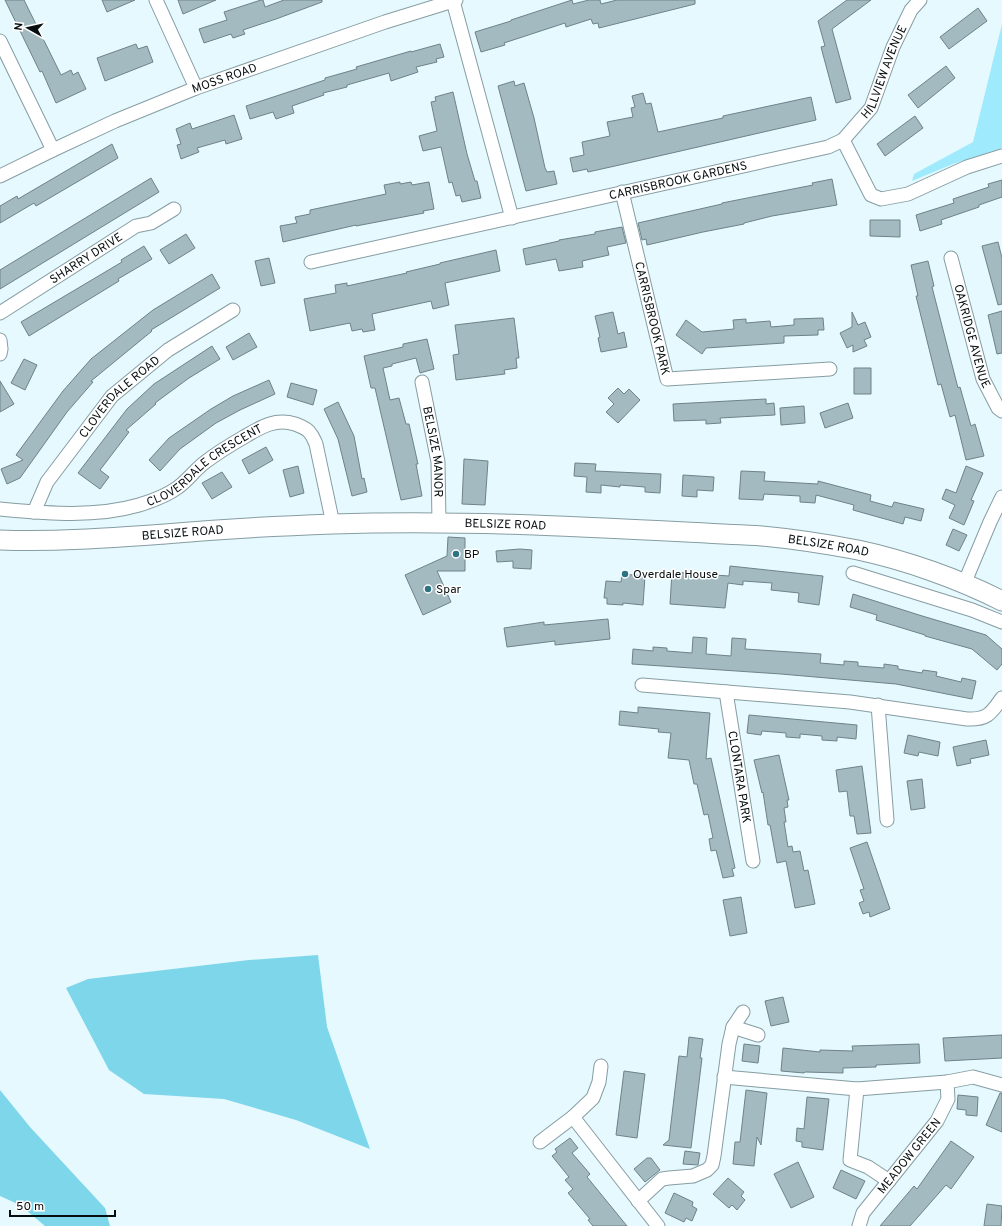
<svg xmlns="http://www.w3.org/2000/svg" width="1002" height="1226" font-family="Overpass,sans-serif">
  <rect width="100%" height="100%" fill="#e5f9fe"/>
  <path fill="#9febfd" d="M1002,24v124l-49,16 -41,17 2,-7 59,-32z"/>
  <path fill="#7ed6eb" d="M318,955l9,72 43,122 -74,-29 -72,-21 -80,-5 -35,-24 -43,-82 22,-9 161,-19z
    M0,1090l30,37 75,81 5,18h-65l-25,-21 -20,-9z"/>
  <path fill="#a2bac0" stroke="#6d8389" d="M5,0h19l37,75 10,-5 2,5 5,-3 8,17 -30,14 -14,-32 -2,1z
    M102,0h33l-28,12z
    M178,0h38l-33,14z
    M261,0h2l2,7 19,-7h38v2l-46,17 -33,11 2,4 -12,4 -2,-4 -27,9 -5,-14 28,-9 -3,-8z
    M572,0l1,4 16,-4h11l1,4 16,-4h78v4l-96,24 -1,-5 -5,1 -2,-5 -25,8 -1,-4 -61,20 1,2 -24,7 -6,-20 36,-11v-1z
    M847,0h24l-39,29 19,70 -15,4 -15,-56 4,-1 -7,-25z
    M978,8l9,13 -38,28 -9,-12z
    M136,44l2,5 9,-3 6,16 -48,19 -8,-23z
    M440,44l4,13 -8,2 1,3 -21,5 2,5 -27,9 -2,-8 -42,12v2l-24,6 1,2 -32,11 2,7 -18,6 -3,-7 -23,7 -4,-13 79,-26v-2l32,-9 -1,-2 55,-16v1z
    M946,66l9,12 -37,30 -10,-13z
    M514,81l1,5 9,-3 10,35 11,50 2,4 7,-1 3,13 -31,7 -28,-105z
    M453,92l14,62 8,27h2l4,17 -19,4 -2,-7 -4,1 -4,-14 -3,1 -8,-36 -18,4 -4,-15 18,-5 -6,-29 5,-1 -1,-4z
    M643,93l3,11 5,-1 7,29 65,-14v-2l88,-19 5,23 -201,46 -27,6 -1,-3 -14,3 -3,-14 14,-3 -2,-13 28,-6 -3,-14 26,-5 -2,-9 4,-1 -3,-11z
    M234,115l8,24 -16,5 -1,-4 -28,8 2,4 -18,7 -4,-14 4,-1 -5,-15 14,-6 2,6z
    M915,116l8,12 -38,28 -8,-12z
    M112,144l6,14 -82,48 -2,-3 -34,20v-17l17,-10 1,3z
    M151,178l8,14 -159,97v-19z
    M832,179l5,26 -65,11 -28,7v1l-41,8 -56,13 -1,-6 -4,1 -4,-17 84,-19v-1l91,-18 -1,-2z
    M1002,180v17l-23,8v2l-38,13 1,4 -22,7 -4,-16 38,-12 -1,-4 36,-12 -1,-3z
    M400,182v2l11,-2 1,3 17,-3 5,27 -11,2 1,2 -68,13v-1l-73,17 -3,-16 17,-3 -2,-6 15,-3v-4l76,-16 -2,-9z
    M870,220h30v17l-30,-1z
    M622,227l4,16 -19,4 2,8 -27,6 1,6 -24,4 -3,-12 -30,6 -3,-16 36,-8v-1l36,-6v-2z
    M186,234l9,14 -26,16 -9,-14z
    M998,242l4,16v46l-4,1 -16,-59z
    M144,246l8,13 -34,20 1,2 -90,55 -8,-14 101,-60 -1,-2z
    M496,250l4,21 -55,12 4,22 -16,4 -2,-8 -59,13 3,16 -12,2 -1,-3 -10,2 -2,-8 -40,8 -6,-32 32,-6 -1,-8 12,-2v3l60,-13 -1,-1 34,-8v-1z
    M269,258l6,25 -14,3 -6,-25z
    M928,261l6,25 -2,1 26,101 2,-1 11,39 4,-2 9,32 -18,4 -11,-45 -5,2 -9,-33 -3,1 -22,-89h2l-7,-31z
    M212,274l8,14 -69,42 1,1 -61,50 2,1 -26,30 -47,66 -13,6 -6,-15 22,-9 -7,-5 47,-64 28,-32 62,-49z
    M1002,311v42l-5,1 -9,-39z
    M613,312l5,22 6,-2 3,15 -26,5 -3,-14 2,-1 -5,-21z
    M852,312l6,13 7,-3 6,15 -7,3 3,6 -14,6v-7l-6,3 -7,-15 12,-6z
    M514,318l5,40h-3l1,10 -13,2 1,4 -49,6 -3,-25 6,-1 -4,-29z
    M823,318l1,12h-6v5l-34,1v7l-78,5 -4,6 -26,-19 10,-15 16,12 32,-3 -1,-9 13,-1v4l24,-2 1,6 23,-2v-6z
    M249,333l8,14 -24,13 -7,-13z
    M427,339l7,30 -14,4 -4,-15 -24,6v2l-9,2 7,32 9,-2 7,26h3l9,40h-2l6,32 -21,4 -26,-112h-4l-7,-32 39,-9v-3z
    M212,346l8,13 -31,19 -34,25 1,1 -30,26 3,2 -29,38 9,7 -9,12 -22,-16 49,-64 27,-25z
    M24,359l13,6 -12,25 -14,-7z
    M854,368h17v26h-17z
    M269,380l6,14 -35,16 -24,13 -36,26 -20,22 -11,-11 20,-22 42,-29 22,-13z
    M0,381l14,23 -14,8z
    M291,383l26,7 -4,15 -26,-8z
    M618,388l6,6 5,-5 11,11 -22,23 -12,-11 8,-8 -6,-6z
    M766,399v5l8,-1 1,12 -55,3 1,5 -15,1v-4l-32,1 -1,-17z
    M338,402l16,34 8,43 2,-1 3,14 -15,4 -14,-57 -14,-30z
    M848,403l5,15 -28,10 -5,-15z
    M804,406l1,17 -24,2 -1,-17z
    M266,447l7,13 -24,14 -7,-14z
    M464,459l24,2 -3,44 -23,-1z
    M575,463l21,1 -1,7 66,3 -1,19 -15,-1v-5l-25,-2v2l-19,-2v8l-15,-1 1,-15 -13,-1z
    M298,466l6,27 -14,4 -7,-27z
    M966,466l17,7 -12,27 3,1 -10,24 -15,-7 6,-13 -13,-6 4,-10 10,4z
    M741,471l24,1 -1,9 54,3v-3l53,14 -1,6 22,6 2,-5 30,7 -3,12 -16,-4 -2,7 -50,-14 1,-5 -38,-10 -1,8 -15,-1v-6l-36,-2 -1,6 -24,-1z
    M222,472l10,15 -20,12 -10,-16z
    M683,475l31,2 -1,14 -16,-1v7l-15,-1z
    M953,529l14,6 -8,16 -13,-6z
    M448,537l17,1v33h-28l14,31 -28,13 -18,-40 42,-19z
    M520,549l12,1 -1,19 -18,-1v-7l-16,1 -1,-11z
    M730,566l93,10 -4,29 -21,-3 1,-9 -28,-3 1,-7 -29,-2v4l-15,-2 -3,25 -55,-4 2,-32 57,4z
    M622,574l23,2 -2,29 -20,-2v2l-16,-1v-6h-3l2,-17 15,1z
    M853,594l66,21 67,20 16,14v15l-5,6 -25,-21 -47,-13v-1l-49,-15 1,-5 -27,-8z
    M608,619l2,20 -55,6v-4l-48,6 -3,-19 40,-6v3z
    M693,637l14,1 -1,16 25,2 1,-18 14,1 -1,10 76,5 -1,9 24,2v-4l14,1v4l26,2v-4l14,2v3l24,4 1,-3 14,2 -1,4 25,6 1,-4 14,3 -4,18 -76,-15 -115,-10 -149,-10 1,-15 20,2v-4l14,1v3l25,2z
    M638,707l72,6 -4,46 5,-1 24,110 -3,1 2,7 -11,2 -7,-28 -5,1 -2,-12 4,-1 -5,-24 -4,1 -7,-31h-3l-5,-24 -21,-2 3,-25 -13,-1 1,-3 -40,-4 1,-14 18,2z
    M749,715l108,10 -1,14 -19,-2v4l-15,-1v-4l-22,-2v4l-14,-1v-4l-24,-2 -1,4 -14,-2z
    M908,735l32,7 -2,14 -19,-4 -1,4 -14,-3z
    M986,740l3,15 -19,4 1,4 -14,3 -4,-19z
    M779,755l10,45h-2l1,7 -4,1 2,14h-2l4,25 4,-1 1,6 7,-1 4,20 4,-1 7,34 -20,4 -9,-47 -9,2 -7,-38h-2l-5,-33 -1,1 -8,-33z
    M862,766l9,67 -14,1 -3,-18h-4l-3,-25 -8,1 -3,-22z
    M922,779l3,29 -14,2 -4,-29z
    M867,842l23,67 -20,8 -1,-5 -6,2 -4,-11 5,-2 -4,-11 4,-1 -14,-41z
    M741,897l6,36 -17,3 -7,-36z
    M783,997l6,25 -18,4 -6,-25z
    M1002,1035v23l-57,3 -2,-23z
    M689,1037l14,2 -3,19h2l-11,90 -28,-3 6,-5 10,-84 8,1z
    M744,1044l16,2 -2,17 -16,-2z
    M919,1044l1,19 -44,2v2l-33,1v5l-38,-1 -1,1 -23,-2 2,-23 37,4v-2l33,1 -1,-5z
    M624,1071l21,3 -8,64 -21,-3z
    M746,1090l21,3 -6,52 -4,-8 -3,29 -21,-2 2,-22h5z
    M1000,1093h2v39l-16,-7z
    M958,1095l20,2 -1,19 -11,-1v-5l-9,-1z
    M807,1097l22,2 -6,51 -21,-3v-5l-6,-1 1,-13 7,1z
    M570,1138l8,10 -6,5 18,21 -3,3 40,49h-34l-5,-6 2,-1 -22,-26 5,-4 -8,-9 4,-3 -17,-21 5,-4 -2,-3z
    M951,1141l23,16 -23,32 -5,-4 -36,41h-30l34,-40 3,3z
    M685,1151l15,2 -2,12 -15,-1z
    M647,1158h4l9,12 -15,12 -11,-13z
    M798,1162l16,35 -23,11 -17,-34z
    M841,1170l24,11 -9,18 -23,-11z
    M728,1178l16,14 -3,4 4,4 -8,10 -5,-5 -3,3 -16,-14z
    M674,1193l19,9 -1,4 5,3 -5,12 -6,-3 -2,4 -19,-9z
    M987,1204l15,2 -1,20h-17z"/>
  <g fill="none" stroke-linecap="round" stroke-linejoin="round">
    <g stroke="#869da3" stroke-width="15">
      <g id="street">
        <path d="M156,0l40,88"/>
        <path d="M453,1l59,217"/>
        <path d="M0,41l53,109"/>
        <path d="M843,140l28,55 10,4 27,-5 59,-27 35,-11"/>
        <path id="s1" d="M0,176l53,-26 62,-29 81,-33 189,-66 71,-22"/>
        <path id="s2" d="M622,192l45,187 163,-10"/>
        <path id="s3" d="M951,258l32,121 15,29 4,3"/>
        <path id="s4" d="M311,262l517,-115 15,-7 28,-32 22,-61 18,-37 9,-10"/>
        <path id="s5" d="M0,313l136,-87 15,-3 23,-14"/>
        <path d="M0,340l1,9 -1,5"/>
        <path id="s6" d="M422,382l16,80 1,61"/>
        <path id="s7" d="M0,509c45,4 94,9 139,-4 13,-4 27,-9 38,-17 10,-7 17,-17 27,-25 13,-10 26,-18 40,-26 17,-10 31,-19 51,-13 5,2 12,4 15,9 3,3 4,7 6,11l17,80"/>
        <path id="s8" d="M34,512l13,-30 65,-86 56,-46 65,-40"/>
        <path d="M853,573l119,37 30,12"/>
        <path d="M964,584l26,-62 12,-25"/>
        <path d="M642,685l208,17 117,17c21,1 24,-6 35,-21"/>
        <path id="s9" d="M726,692l27,169"/>
        <path d="M878,705l9,115"/>
        <path d="M733,1027l25,8"/>
        <path d="M724,1077l133,12 90,-7 26,-5 29,8"/>
        <path d="M857,1089l-7,71 18,7 21,14"/>
        <path d="M573,1117l85,109"/>
        <path d="M540,1142l33,-25 20,-19 6,-16 2,-16"/>
        <path d="M638,1201l24,-22 7,-1 24,-2 14,-6 5,-5 2,-9 15,-112 4,-17 10,-15"/>
        <path id="s10" d="M859,1226l4,-13 74,-92 11,-22 -1,-17"/>
      </g>
    </g>
    <g stroke="#869da3" stroke-width="21">
      <g id="secondary">
        <path id="s11" d="M0,540c55,2 109,-2 165,-6 56,-5 112,-8 168,-10 143,-5 286,5 429,12 32,3 64,8 96,14 47,10 101,29 144,51"/>
      </g>
    </g>
    <use href="#street" stroke="#fff" stroke-width="13"/>
    <use href="#secondary" stroke="#fff" stroke-width="19"/>
  </g>
  <g fill="#2e7382" stroke="#fff" stroke-width="1.5">
    <circle cx="456" cy="554" r="4"/>
    <circle cx="625" cy="574" r="4"/>
    <circle cx="428" cy="589" r="4"/>
  </g>
  <g text-anchor="middle" stroke-width="3" stroke-linejoin="round" paint-order="stroke">
    <g font-size="12" fill="#060e10" stroke="#fff">
      <text dy="4" stroke="none"><textPath href="#s4" startOffset="627">HILLVIEW AVENUE</textPath></text>
      <text dy="4" stroke="none"><textPath href="#s1" startOffset="245">MOSS ROAD</textPath></text>
      <text dy="4" stroke="none"><textPath href="#s4" startOffset="376">CARRISBROOK GARDENS</textPath></text>
      <text dy="4" stroke="none"><textPath href="#s5" startOffset="102">SHARRY DRIVE</textPath></text>
      <text dy="4" stroke="none"><textPath href="#s2" startOffset="130">CARRISBROOK PARK</textPath></text>
      <text dy="4" stroke="none"><textPath href="#s3" startOffset="81">OAKRIDGE AVENUE</textPath></text>
      <text dy="4" stroke="none"><textPath href="#s8" startOffset="145">CLOVERDALE ROAD</textPath></text>
      <text dy="4" stroke="none"><textPath href="#s6" startOffset="71">BELSIZE MANOR</textPath></text>
      <text dy="4" stroke="none"><textPath href="#s7" startOffset="217">CLOVERDALE CRESCENT</textPath></text>
      <text dy="4" stroke="none"><textPath href="#s11" startOffset="506">BELSIZE ROAD</textPath></text>
      <text dy="4" stroke="none"><textPath href="#s11" startOffset="183">BELSIZE ROAD</textPath></text>
      <text dy="4" stroke="none"><textPath href="#s11" startOffset="830">BELSIZE ROAD</textPath></text>
      <text dy="4" stroke="none"><textPath href="#s9" startOffset="86">CLONTARA PARK</textPath></text>
      <text dy="4" stroke="none"><textPath href="#s10" startOffset="87">MEADOW GREEN</textPath></text>
    </g>
    <g font-size="12" fill="#060e10" stroke="#fff" text-anchor="start">
      <text x="464" y="558">BP</text>
      <text x="633" y="578">Overdale House</text>
      <text x="436" y="593">Spar</text>
    </g>
  </g>
  <g transform="translate(28 28) rotate(278)" stroke="#ffffff" stroke-width="3" paint-order="stroke">
  <path d="M0-3L7 15L0 10L-7 15Z" fill="#060e10"/>
  <text y="-6" font-size="11" font-weight="bold" text-anchor="middle" fill="#060e10">N</text>
  </g>
  <path d="M10 1210v6h105v-6" fill="none" stroke="#060e10" stroke-width="2"/>
  <text x="16" y="1210" font-size="12" fill="#060e10" stroke="#ffffff" stroke-width="3" paint-order="stroke">50 m</text>
</svg>
